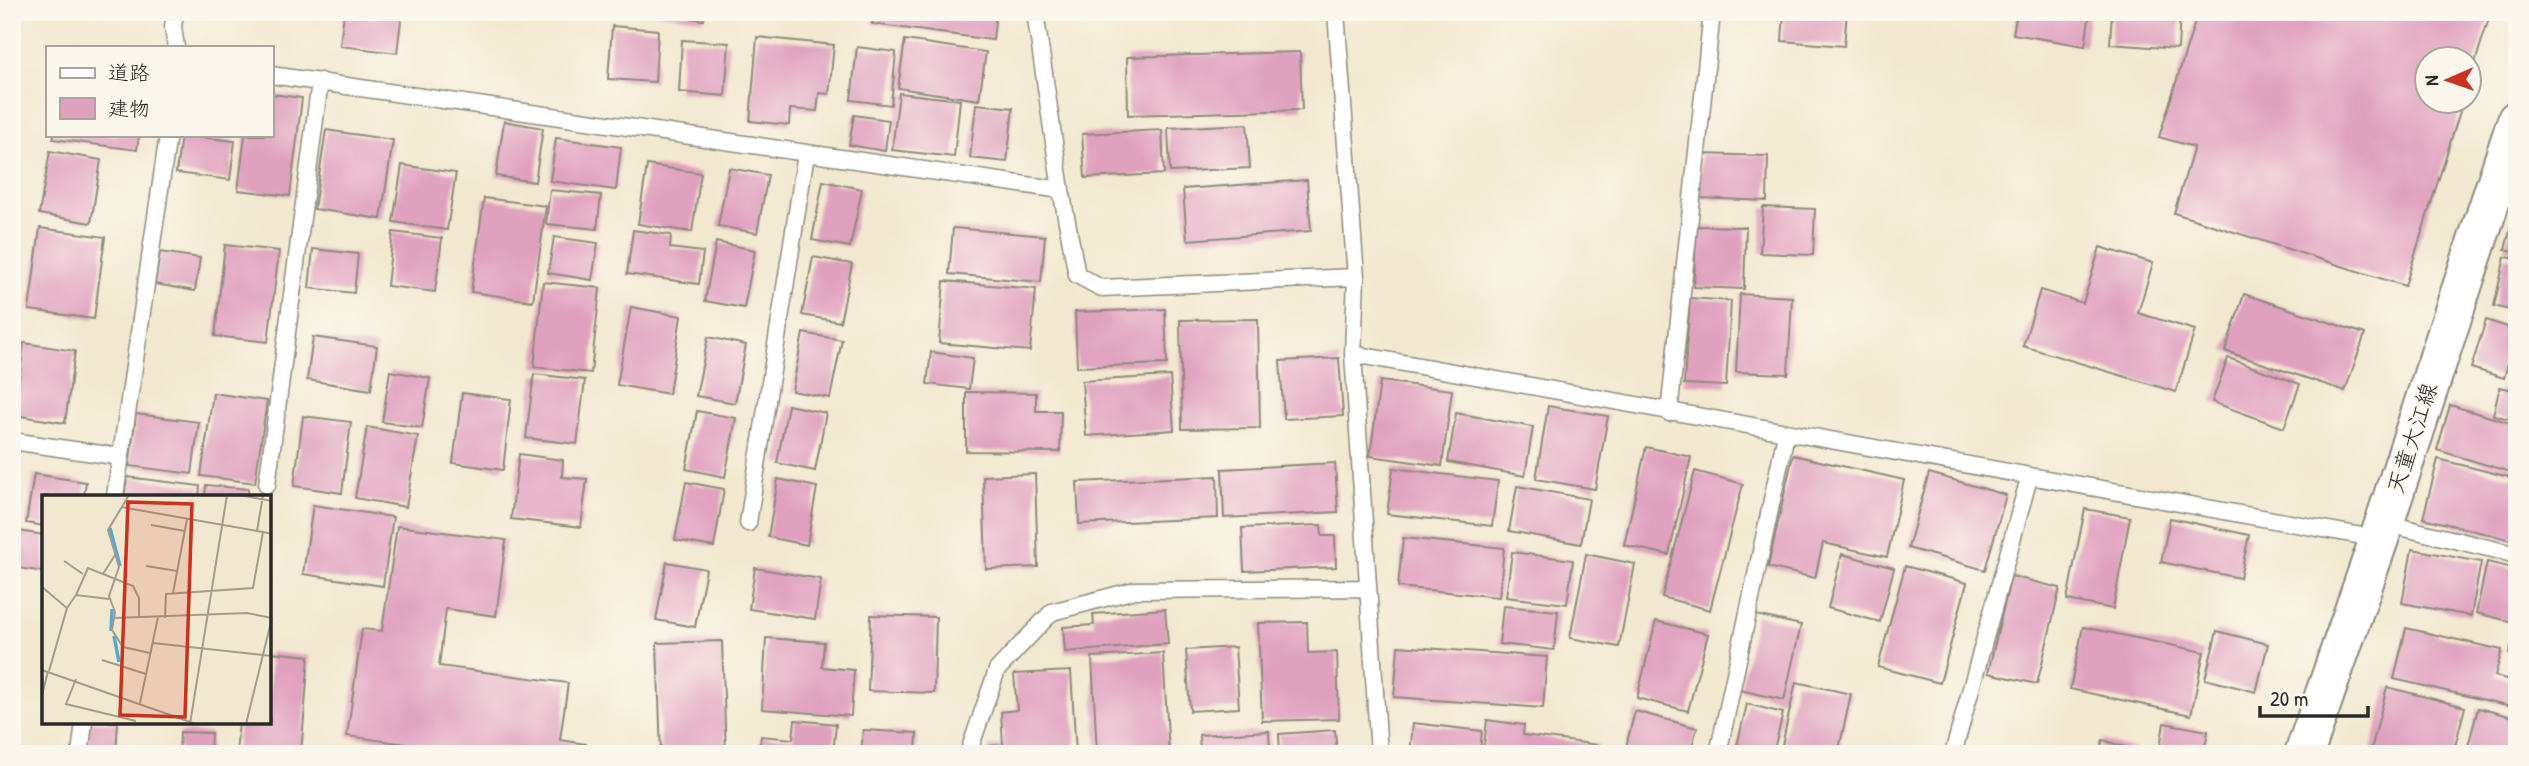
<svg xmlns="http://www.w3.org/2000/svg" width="2529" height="766" font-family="'Patrick Hand','Klee One',sans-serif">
  <rect width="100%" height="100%" fill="#fbf7ec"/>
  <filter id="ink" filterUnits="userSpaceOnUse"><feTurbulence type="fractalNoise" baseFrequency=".0143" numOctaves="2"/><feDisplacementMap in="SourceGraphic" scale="14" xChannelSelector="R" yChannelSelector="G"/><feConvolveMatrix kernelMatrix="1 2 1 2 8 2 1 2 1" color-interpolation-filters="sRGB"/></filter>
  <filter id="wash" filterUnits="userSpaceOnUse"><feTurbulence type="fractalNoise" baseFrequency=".00686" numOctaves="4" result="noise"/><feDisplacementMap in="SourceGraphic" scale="28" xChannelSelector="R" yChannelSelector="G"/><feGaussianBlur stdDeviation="1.57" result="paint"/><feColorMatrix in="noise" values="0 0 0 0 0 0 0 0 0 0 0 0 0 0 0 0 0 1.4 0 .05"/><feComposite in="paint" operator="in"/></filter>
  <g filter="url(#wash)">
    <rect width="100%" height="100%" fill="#f2e8cf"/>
    <g id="blocks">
      <path fill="#e0a1bf" d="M344,12h58l-5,41 -57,-7z
        M647,12h58l-1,8z
        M874,12h122l-3,28 -121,-16z
        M1784,12h63l-3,34 -62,-5z
        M2017,12h73l-5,34 -72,-12z
        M2112,12h68l-2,37 -68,-5z
        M2198,12h293l-21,66v-18h-42v42h35l-58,184 -231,-73 20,-66 -35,-10z
        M612,26l46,4 -3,52 -47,-3z
        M757,37l77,8 -5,49 -10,-1 -2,18 -27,-2 -1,16 -39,-4z
        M682,40l47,3 -4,53 -46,-4z
        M905,40l81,12 -7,48 -81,-12z
        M857,47l39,5 -5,53 -40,-5z
        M1300,52l2,58 -174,5 -1,-58z
        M899,93l61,7 -6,57 -62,-7z
        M271,94l31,4 -12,98 -52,-6 7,-55h26z
        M976,104l37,4 -6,54 -37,-4z
        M854,115l35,5 -4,31 -36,-6z
        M504,121l39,7 -8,54 -39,-6z
        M1247,124l3,44 -80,4 -2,-44z
        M326,130l67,10 -12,79 -67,-10z
        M1162,130l2,44 -79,4 -3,-44z
        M54,135h85l-2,15 -84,-11z
        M181,135l54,6 -5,39 -54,-7z
        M556,138l65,9 -5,43 -66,-9z
        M50,151l51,9 -10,63 -52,-9z
        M1701,154l67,2 -1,45 -68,-3z
        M402,165l54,8 -9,57 -54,-8z
        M647,165l54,8 -9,59 -54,-8z
        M729,168l39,7 -11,58 -39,-7z
        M1307,180l4,51 -124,9 -4,-51z
        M823,181l39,8 -12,58 -38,-7z
        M550,190l51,5 -4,34 -51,-5z
        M484,198l62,8 -13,95 -62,-9z
        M1763,207l52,2 -2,46 -53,-2z
        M2514,216l3,1v35l-12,-3z
        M1696,226l50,1 -2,62 -50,-2z
        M40,228l65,9 -11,82 -65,-9z
        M953,228l92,8 -4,46 -92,-8z
        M633,230l38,5 -1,13 33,4 -4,32 -72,-10z
        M393,232l49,6 -7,54 -48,-6z
        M554,237l44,6 -6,37 -44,-7z
        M716,242l39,8 -11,58 -39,-7z
        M225,245l54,6 -11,91 -53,-6z
        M2100,247l53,16 -15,50 57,17 -19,62 -153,-46 17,-56 43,13z
        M313,249l45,5 -4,39 -45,-5z
        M160,252l40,6 -5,33 -40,-7z
        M813,257l39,7 -12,58 -38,-7z
        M2505,257l12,2v53l-23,-6z
        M944,281l92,8 -6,62 -91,-8z
        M543,282l57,6 -9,85 -57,-6z
        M1740,294l52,3 -4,77 -52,-2z
        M2244,294l121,40 -20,57 -120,-40z
        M1690,298l41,3 -5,85 -42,-2z
        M631,307l50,9 -12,78 -52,-9z
        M1165,309l2,55 -90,3 -2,-55z
        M1258,319l2,109 -78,1 -2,-109z
        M2486,320l31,10 -13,48 -33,-10z
        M803,333l39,7 -12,58 -38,-7z
        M313,337l64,9 -6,44 -64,-10z
        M708,337l38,8 -11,58 -39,-7z
        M24,343l51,8 -10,72 -51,-8z
        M931,352l42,6 -4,31 -42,-5z
        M1339,358l4,58 -59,3 -4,-58z
        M2228,358l72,26 -16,44 -72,-26z
        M390,371l40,7 -8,50 -40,-6z
        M534,374l51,6 -8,64 -51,-6z
        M1170,376l4,54 -88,6 -4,-55z
        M1380,381l72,9 -10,76 -72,-10z
        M2500,387l17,4v30l-24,-6z
        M966,392l70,1v18h25l-1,41 -94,-1z
        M213,393l54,8 -12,82 -54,-7z
        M462,393l49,6 -8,71 -50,-7z
        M788,405l38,8 -11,58 -38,-8z
        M2450,405l67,20v49l-80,-24z
        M1548,406l60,10 -13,73 -59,-10z
        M697,411l39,7 -11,59 -39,-8z
        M1456,413l77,14 -8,49 -77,-14z
        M136,414l63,8 -7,52 -63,-8z
        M303,416l48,6 -9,71 -48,-7z
        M367,427l51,9 -12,71 -51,-9z
        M1646,447l45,10 -22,98 -45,-10z
        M519,454l44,6 -1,17 25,2 -6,48 -70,-8z
        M1793,455l111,25 -17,77 -64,-14 -8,35 -47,-11z
        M2438,459l79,20 -2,62 -92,-23z
        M1335,463l3,49 -114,6 -2,-49z
        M1393,468l105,13 -6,45 -105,-12z
        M1695,471l48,13 -33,126 -48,-13z
        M1929,473l77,22 -21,75 -77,-22z
        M34,474l52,8 -2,14h-40v30l-18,-3z
        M1035,474l3,93 -52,2 -3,-93z
        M1217,476l1,42 -139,6 -2,-42z
        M127,477l73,9 -1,10h-75z
        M778,479l39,8 -10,58 -39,-8z
        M686,482l38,7 -10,58 -39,-7z
        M206,485l42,4v7h-43z
        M1517,486l72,13 -8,45 -72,-13z
        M313,505l80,12 -10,69 -80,-12z
        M2085,509l45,8 -17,92 -46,-9z
        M2170,518l79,17 -9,43 -79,-16z
        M1321,525l1,11h13l1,31 -92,4 -2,-43z
        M397,526l109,14 -10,76 -50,-7 -7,57 129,17 -8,57 26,4 -1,10h-106l-132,-18 15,-107 20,2z
        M12,530l32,5v37l-32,-5z
        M1403,538l101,10 -5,49 -101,-10z
        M2412,549l69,13 -10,54 -69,-13z
        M1512,552l61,8 -6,44 -61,-7z
        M1586,554l49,10 -16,83 -49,-9z
        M1842,554l52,14 -14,54 -52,-14z
        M667,562l39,7 -11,58 -39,-7z
        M2487,562l30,7v54l-41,-10z
        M1905,566l62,17 -27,100 -62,-16z
        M755,568l66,11 -6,40 -66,-10z
        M2011,576l49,12 -23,96 -49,-11z
        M1503,606l55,5 -4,39 -55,-6z
        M1165,609l3,35 -103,8 -2,-25 31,-2 -1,-11z
        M871,615l65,2 -2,76 -66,-2z
        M1756,615l45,10 -17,75 -44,-10z
        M1656,621l52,13 -20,77 -51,-13z
        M1307,622l1,31 29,-1 2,67 -77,2 -4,-98z
        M2517,626v29l-8,-1z
        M2083,627l121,25 -13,63 -121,-26z
        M2406,628l96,22 -7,26 22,6 -2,25 -121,-28z
        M2217,631l51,13 -12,48 -51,-13z
        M766,638l58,4 -2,25 32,3 -3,46 -89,-7z
        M722,641l4,113h-65l-4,-111z
        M1398,646l149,11 -4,51 -149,-11z
        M1235,647l4,61 -49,3 -4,-61z
        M270,652l39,4 -8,98h-65l3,-32h31z
        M1163,653l6,101h-72l-5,-97z
        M1071,671l5,83h-86l-1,-8 14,-1 -2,-33 16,-2 -3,-36z
        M1796,682l55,12 -13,60h-58z
        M2387,687l78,20 -12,47h-83z
        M1747,704l36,9 -10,41h-38z
        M2478,708l39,10v36h-51z
        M1635,711l62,17 -7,26h-66z
        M795,720l41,4 -3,30h-74l2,-18 32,3z
        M1487,720l37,5 -1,10 76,10 -1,9h-115z
        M89,722h29l-2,32h-30z
        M1413,723l69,8 -2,23h-70z
        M2164,723l44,8 -4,23 -45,-1z
        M863,730l54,3 -1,21h-55z
        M1335,730l2,24h-57l-1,-20z
        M1269,731l1,23h-70l-1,-19z
        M180,732l31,1 -1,21h-31z
        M2103,740l41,13v1h-45z"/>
    </g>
  </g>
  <g filter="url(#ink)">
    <use href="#blocks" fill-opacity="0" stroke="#8e8a7d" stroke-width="2"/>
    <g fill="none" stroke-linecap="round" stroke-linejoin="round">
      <g stroke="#8e8a7d" stroke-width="19">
        <path id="service" d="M175,12l-2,15 3,20
          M1035,12l26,178 16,85 24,13 255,-11
          M1336,12l20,265 -3,77 26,400
          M271,75l790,115
          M1353,354l1026,185
          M1669,413l43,-401
          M12,441l109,16
          M267,485l53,-404
          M115,496l53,-361
          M748,523l58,-369
          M2384,523l133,32
          M80,754l4,-32
          M968,754l29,-84 55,-58 83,-22 233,-2
          M1718,754l68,-320
          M1953,754l76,-276"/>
      </g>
      <g stroke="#8e8a7d" stroke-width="42">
        <path id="primary" d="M2304,754l75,-215 138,-419"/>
      </g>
      <use href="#service" stroke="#fff" stroke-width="16"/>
      <use href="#primary" stroke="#fff" stroke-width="38"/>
    </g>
  </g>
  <g text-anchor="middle" stroke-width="5" stroke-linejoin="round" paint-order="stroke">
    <g font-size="23" fill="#2b2b2b" stroke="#fbf7ec">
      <text transform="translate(2412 438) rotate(-72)" y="8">天童大江線</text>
    </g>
  </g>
  <g transform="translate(42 495)">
    <rect width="229" height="229" fill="#f2e8cf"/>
    <path fill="none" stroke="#57a8d2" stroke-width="3.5" d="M68,33l10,38M69,136l1,-22M72,141l5,26"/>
    <path fill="none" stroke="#a29c8d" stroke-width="2" d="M87,0l-21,35 11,37 -10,29 6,16 -3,18 11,17 27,6M197,0l33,6M79,12l142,25M109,30l34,6M215,36l6,-36M22,66l19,13M104,71l31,5M61,79l12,-19M0,92l25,21 -18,63M131,98l14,-74M34,100l12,-27 45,18 6,12v20M25,113l9,-13 33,4M72,123l133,-5 25,5M123,123l1,-24 87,-6 10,-56 9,2M111,148l119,13M60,165l44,14M0,175l154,54M34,184l-10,25 70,17M0,200l6,-24M98,208l18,-86M148,229l37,-229M204,229l26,-106"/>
    <path fill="#c8321e" fill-opacity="0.15" stroke="#c8321e" stroke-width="3.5" d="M86,7l64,2 -7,213 -65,-2z"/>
    <rect width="229" height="229" fill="none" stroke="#2b2b2b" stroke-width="3.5"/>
  </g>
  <rect width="2529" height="766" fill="none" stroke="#fbf7ec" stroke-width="42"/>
  <rect x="46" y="46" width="228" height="91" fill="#fbf7ec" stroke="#a8a59f" stroke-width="2"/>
  <rect x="60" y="68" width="35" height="10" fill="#ffffff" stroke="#a8a59f" stroke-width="2"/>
  <text x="108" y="80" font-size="21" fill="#2b2b2b">道路</text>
  <rect x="60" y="98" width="35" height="21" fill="#e0a1bf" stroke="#a8a59f" stroke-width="2"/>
  <text x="108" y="116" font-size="21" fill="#2b2b2b">建物</text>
  <g transform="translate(2448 80) rotate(268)"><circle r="33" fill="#fbf7ec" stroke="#a8a59f" stroke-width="2"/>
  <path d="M0-5L12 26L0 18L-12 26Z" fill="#c8321e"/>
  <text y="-10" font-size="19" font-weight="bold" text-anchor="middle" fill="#2b2b2b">N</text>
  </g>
  <path d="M2260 706v10h108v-10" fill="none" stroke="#2b2b2b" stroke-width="3.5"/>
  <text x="2270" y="706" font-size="21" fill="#2b2b2b" stroke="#fbf7ec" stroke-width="5" paint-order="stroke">20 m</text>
</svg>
